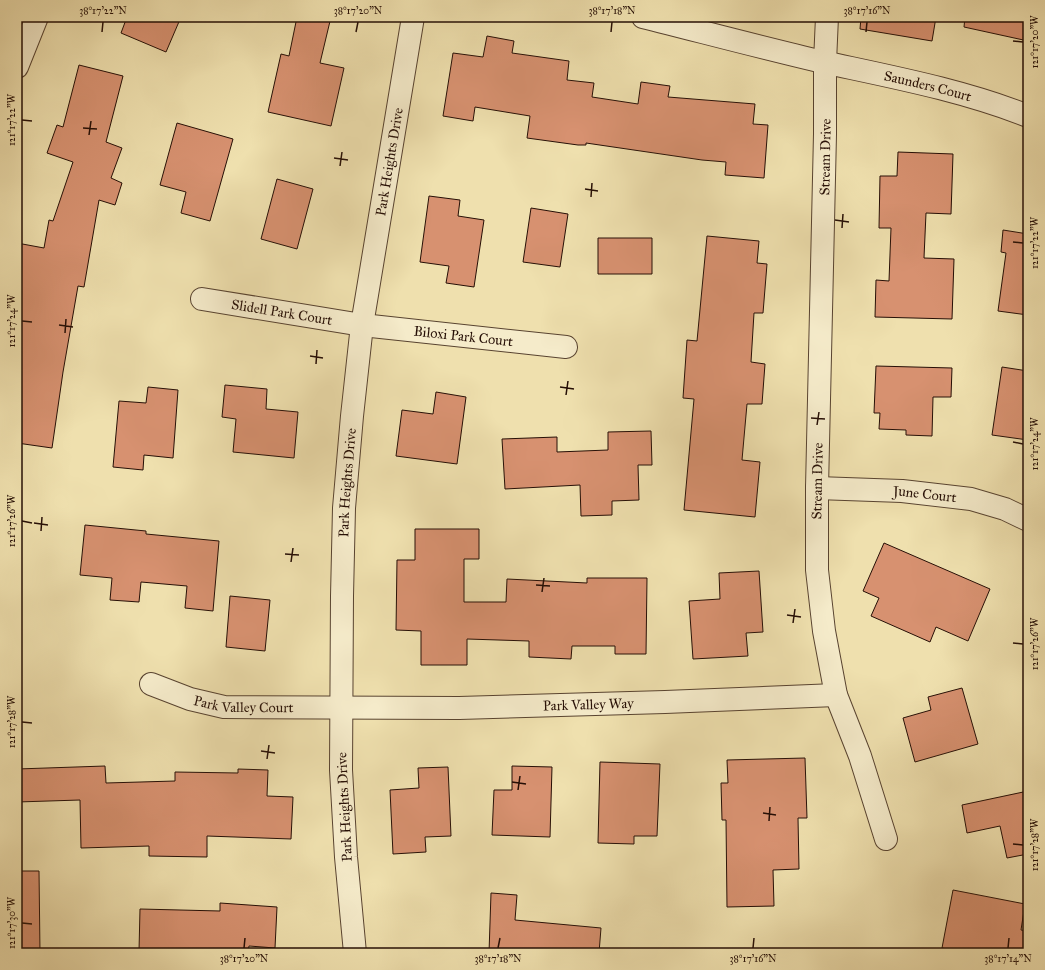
<svg xmlns="http://www.w3.org/2000/svg" width="1045" height="970" font-family="'IM FELL Great Primer',serif">
  <rect width="100%" height="100%" fill="#efe0ae"/>
  <filter id="stains"><feTurbulence type="fractalNoise" baseFrequency=".005" numOctaves="4"/><feColorMatrix values="0 0 0 0 .2 0 0 0 0 .09 0 0 0 0 .02 0 0 0 .5 -.17"/></filter>
  <radialGradient id="worn" r=".72"><stop offset=".6" stop-color="#630" stop-opacity="0"/><stop offset="1" stop-color="#630" stop-opacity=".3"/></radialGradient>
  <path fill="#d79170" stroke="#260f06" d="M127,17h54l-15,35 -45,-19z
    M297,17h34l-11,46 24,5 -13,58 -63,-14 13,-58 8,2z
    M861,17h75l-4,24 -72,-12z
    M965,17h63v24l-64,-14z
    M487,36l27,5 -2,12 57,8 -2,19 27,3 -2,14 46,7 3,-22 29,4 -2,11 87,7 -2,20 15,1 -4,53 -39,-3 1,-13 -24,-2 -116,-17v2h-8l-51,-7 3,-22 -55,-9 -2,14 -30,-5 10,-63 30,4z
    M79,65l44,11 -17,66 16,6 -11,30 11,5 -7,22 -16,-5 -15,87 -6,-1 -15,86 -11,76 -35,-5v-200l27,5 5,-28 4,1 20,-59 -26,-9 10,-28 6,2z
    M177,123l56,16 -23,82 -29,-8 5,-21 -26,-7z
    M898,152l55,2 -2,60 -25,-1 -2,45 30,1 -2,60 -77,-2 1,-37 13,1 2,-53h-12l1,-52h17z
    M277,179l36,10 -16,60 -36,-10z
    M429,196l31,4 -2,16 26,4 -10,67 -28,-4 3,-17 -29,-4z
    M531,208l37,6 -8,53 -37,-5z
    M1003,230l25,4v81l-30,-4 8,-58 -5,-1z
    M707,236l52,5 -2,22 10,1 -4,49h-9l-3,49 14,2 -3,40h-15l-5,56 18,2 -5,55 -71,-7 10,-111 -11,-1 4,-58 10,1z
    M598,238h54v36h-54z
    M876,366l76,2 -1,29h-18l-1,39 -26,-1v-5l-27,-1 1,-16h-6z
    M1002,367l26,4v69l-36,-5z
    M225,385l42,4 -1,20 32,3 -4,46 -61,-6 3,-33 -14,-2z
    M148,387l30,3 -5,68 -29,-3 -1,15 -30,-3 6,-66 27,2z
    M436,392l30,5 -9,67 -61,-8 6,-46 31,4z
    M651,431l1,34h-14l1,35 -27,1v14l-31,1 -1,-31 -75,4 -3,-50 55,-2v15l51,-2v-18z
    M85,525l61,6v3l73,7 -6,70 -28,-3 2,-22 -46,-4 -2,20 -29,-2 2,-22 -32,-3z
    M415,529h64v30h-15v43h42l1,-23 80,4v-5h60l-1,76h-31v-8h-43l-1,13 -42,-2v-16l-62,-2v26h-46v-34l-25,-1 1,-70h18z
    M884,543l106,46 -22,52 -32,-14 -6,15 -59,-26 8,-18 -16,-7z
    M759,571l4,61 -17,1 2,23 -55,3 -4,-58 31,-2 -1,-26z
    M230,596l40,4 -5,51 -39,-4z
    M962,688l16,56 -63,18 -12,-44 28,-8 -3,-13z
    M805,758l2,60h-9l1,51 -26,1 1,36 -47,1 -1,-87h-4l-1,-37h7l-1,-23z
    M600,762l60,2 -3,72h-23v8l-36,-1z
    M105,766l1,17 69,-2v-9l63,1v-4l30,1 -1,26 26,1 -2,42 -84,-3v21l-58,-1v-10l-68,2 -1,-48 -63,2v-33z
    M512,766l40,1 -2,70 -58,-2 2,-45h18z
    M448,767l3,69 -26,1 1,15 -33,2 -3,-64 29,-2 -1,-20z
    M1028,791v63l-21,4 -7,-32 -33,7 -5,-28z
    M17,871h22l1,82h-23z
    M953,890l72,14 -4,26 7,1v22h-59l-27,-5z
    M491,893l26,2 -2,25 86,8 -2,25h-110z
    M220,903l57,4 -2,41 -26,-2 -1,7h-86v-1l-23,-1 1,-42 80,2z"/>
  <g fill="none" stroke-linecap="round" stroke-linejoin="round">
    <g stroke="#584330" stroke-width="24">
      <g id="street">
        <path id="s1" d="M643,17c60,15 120,31 180,45 69,15 139,28 205,54"/>
        <path d="M827,17l-2,45v72l-8,354v82l7,61 12,64 24,61 26,83"/>
        <path d="M17,67l20,-50"/>
        <path id="s2" d="M202,299l160,26 204,22"/>
        <path id="s3" d="M817,488l85,3 69,8 34,10 23,11"/>
        <path id="s4" d="M151,684l39,15 34,8 235,1 206,-6 171,-7"/>
        <path id="s5" d="M355,953l-9,-96 -5,-87 1,-174 2,-88 8,-92 10,-91 51,-308"/>
      </g>
    </g>
    <use href="#street" stroke="#f5ebca" stroke-width="22"/>
  </g>
  <path fill="none" stroke="#260f06" stroke-width="1.5" d="M102,32l1,-10M356,32l2,-10M611,32l1,-10M866,32l1,-10M1013,41l10,1M22,120l10,1M83,128l14,1M89,135l2,-14M334,158l14,2M340,166l2,-14M585,189l13,2M591,197l1,-14M835,220l14,2M842,228l1,-14M1013,242l10,1M22,321l10,1M59,325l14,2M65,333l1,-14M310,356l13,2M316,364l1,-14M560,387l14,2M566,395l2,-14M811,418l14,1M817,425l2,-13M1013,442l10,2M22,521l10,2M34,523l14,2M41,531l1,-14M285,554l14,1M291,562l2,-14M536,585l14,1M542,592l2,-14M787,615l14,2M793,623l2,-14M1013,643l10,1M22,722l10,1M261,751l14,2M267,759l2,-14M512,782l14,2M518,790l2,-14M763,813l13,2M769,821l1,-14M1013,844l10,1M22,923l10,1M244,948l1,-10M498,948l2,-10M753,948l1,-10M1008,948l1,-10"/>
  <g text-anchor="middle" stroke-width="3" stroke-linejoin="round" paint-order="stroke">
    <g font-size="14" fill="#260f06" stroke="#f5ebca">
      <text dy="5" stroke="none"><textPath href="#s1" startOffset="293">Saunders Court</textPath></text>
      <text transform="translate(825 157) rotate(-89)" y="5">Stream Drive</text>
      <text dy="5" stroke="none"><textPath href="#s5" startOffset="795">Park Heights Drive</textPath></text>
      <text dy="5" stroke="none"><textPath href="#s2" startOffset="81">Slidell Park Court</textPath></text>
      <text dy="5" stroke="none"><textPath href="#s2" startOffset="264">Biloxi Park Court</textPath></text>
      <text transform="translate(817 481) rotate(-89)" y="5">Stream Drive</text>
      <text dy="5" stroke="none"><textPath href="#s5" startOffset="471">Park Heights Drive</textPath></text>
      <text dy="5" stroke="none"><textPath href="#s3" startOffset="108">June Court</textPath></text>
      <text dy="5" stroke="none"><textPath href="#s4" startOffset="96">Park Valley Court</textPath></text>
      <text dy="5" stroke="none"><textPath href="#s4" startOffset="441">Park Valley Way</textPath></text>
      <text transform="translate(344 807) rotate(-93)" y="5">Park Heights Drive</text>
    </g>
  </g>
  <rect width="1045" height="970" fill="none" stroke="#efe0ae" stroke-width="44"/>
  <rect x="22" y="22" width="1001" height="926" fill="none" stroke="#260f06" stroke-width="1.5"/>
  <g font-size="10" text-anchor="middle" fill="#260f06">
    <text x="103" y="14">38°17'22"N</text>
    <text x="358" y="14">38°17'20"N</text>
    <text x="612" y="14">38°17'18"N</text>
    <text x="867" y="14">38°17'16"N</text>
    <text transform="translate(1034 42) rotate(-90)" y="4">121°17'20"W</text>
    <text transform="translate(11 120) rotate(-90)" y="4">121°17'22"W</text>
    <text transform="translate(1034 243) rotate(-90)" y="4">121°17'22"W</text>
    <text transform="translate(11 321) rotate(-90)" y="4">121°17'24"W</text>
    <text transform="translate(1034 444) rotate(-90)" y="4">121°17'24"W</text>
    <text transform="translate(11 521) rotate(-90)" y="4">121°17'26"W</text>
    <text transform="translate(1034 644) rotate(-90)" y="4">121°17'26"W</text>
    <text transform="translate(11 722) rotate(-90)" y="4">121°17'28"W</text>
    <text transform="translate(1034 845) rotate(-90)" y="4">121°17'28"W</text>
    <text transform="translate(11 923) rotate(-90)" y="4">121°17'30"W</text>
    <text x="244" y="962">38°17'20"N</text>
    <text x="498" y="962">38°17'18"N</text>
    <text x="753" y="962">38°17'16"N</text>
    <text x="1008" y="962">38°17'14"N</text>
  </g>
  <rect width="100%" height="100%" filter="url(#stains)"/>
  <rect width="100%" height="100%" fill="url(#worn)"/>
</svg>
